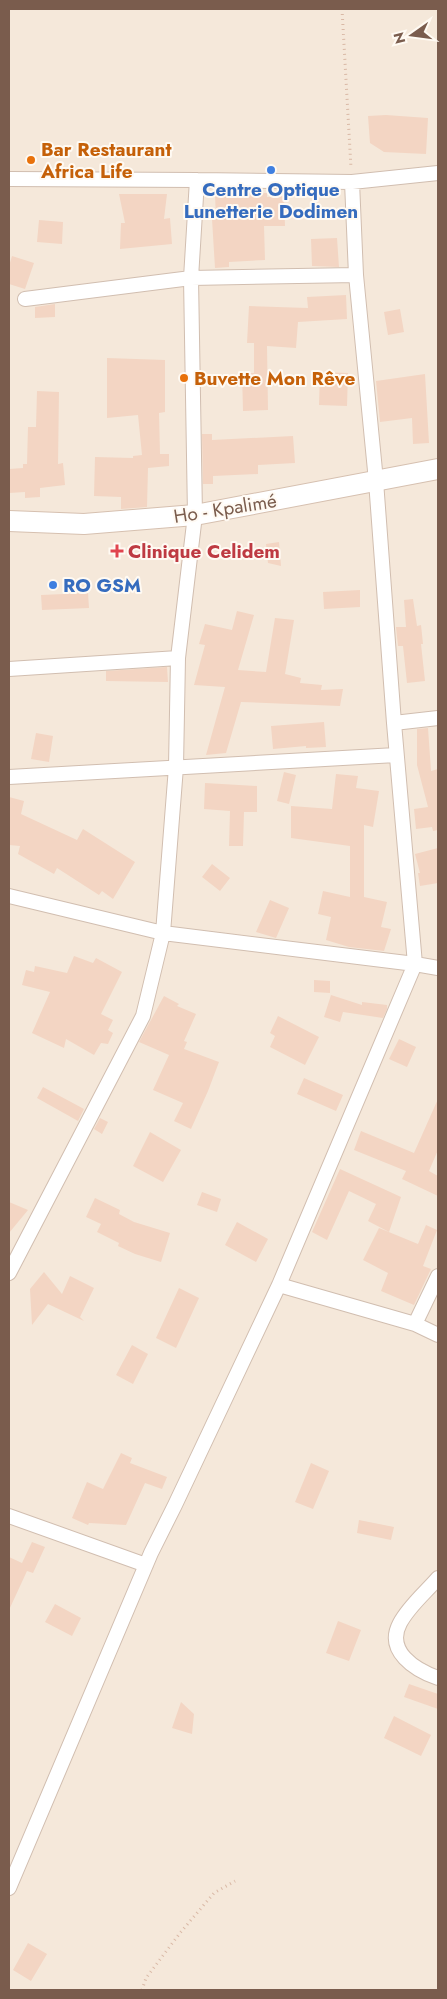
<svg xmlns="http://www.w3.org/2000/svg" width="447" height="1999" font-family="Jost,sans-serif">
  <rect width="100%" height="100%" fill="#fdf6ec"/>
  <path fill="#f5e8da" d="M9,9h429v1981h-429z"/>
  <path fill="#f3d5c3" d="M386,115l42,3 -2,36 -42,-2 -14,-9 -2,-27z
    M267,193v4l17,-1 1,30h-21l1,34 -36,2v5l-14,1 -3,-49h4l-1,-25z
    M119,194h48l-3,25 6,-1 2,26 -52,5 1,-26h4z
    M39,220l24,2 -1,22 -25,-2z
    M337,238l2,29 -27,-1 -1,-27z
    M12,256l22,7 -9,26 -16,-5v-18z
    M346,295l1,24 -49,3 -2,26 -29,-2 1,64 -25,1 -1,-38h12v-30h-7l2,-37 59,2 -1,-11z
    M55,304v13l-20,1v-11z
    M400,309l4,23 -16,3 -4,-23z
    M107,358l58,2v52l-6,1 1,41h9v12l-21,2 -1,39 -26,2v-12l-27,-1 1,-39 38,1v-2l9,-1 -4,-40 -31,3z
    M320,372l28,1 -1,33 -28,-1z
    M425,374l4,69 -16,1 -1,-26 -32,4 -4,-41z
    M37,391l22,1 -1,72 5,-1 2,22 -25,3v9l-15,1v-6l-16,1v-24l14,-1v-4h4l1,-37h8z
    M202,434h10v6l81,-4 2,27 -37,2v9l-45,2v8h-10z
    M279,542l2,24 -13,-3 -2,-19z
    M360,590v17l-36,2 -1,-17z
    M88,593l1,15 -47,2 -1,-15z
    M413,599l4,27 4,-1 2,19h-2l4,37 -18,2 -4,-37h-5l-2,-19h10l-2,-27z
    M237,611l17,4 -16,55 28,2 9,-54 19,2 -9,54 16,4 -1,5 22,2 -1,5 22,-1 -3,17 -99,-4 -15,51 -20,2 19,-68 -31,-2 11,-40 -6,-1 6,-20 27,6z
    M167,667l1,15 -62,-1v-10z
    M324,722l2,25 -20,1v-2l-33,3 -2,-23z
    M428,728l3,43 7,-2v61l-5,1 -1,-4 -16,2 -2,-20 14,-2 -11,-42v-36z
    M36,733l17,3 -4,26 -18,-3z
    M284,772l12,3 -7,29 -12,-3z
    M336,774l22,2 -2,12 23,3 -6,36 -9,-2v72l23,5 -6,25 10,2 -7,22 -35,-4 -23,-7 5,-23 -13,-3 5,-23 27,6v-51l-59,-8v-32l41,3z
    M205,783l52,3v26h-13l-1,34h-14l1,-35 -26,-2z
    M9,797l15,4 -3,13 56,26 6,-11 52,33 -22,37 -11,-8 -3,4 -42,-27 -3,6 -36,-20 2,-8 -11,-1z
    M438,848v35l-18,3 -2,-13h2l-5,-19z
    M212,864l18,14 -10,13 -18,-14z
    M270,900l19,8 -13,30 -20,-6z
    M74,956l19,7 3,-5 26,14 -21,42 12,6 -5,10 5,3 -5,11 -7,-1 -7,12 -28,-16 -2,9 -32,-15 18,-41 -28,-7 4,-15 8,2 1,-6 32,7z
    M314,980l16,1v12l-16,-1z
    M331,995l31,10v-3l25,3v4l-4,9 -40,-6 -3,10 -16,-5z
    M164,996l15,8 -2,2 19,8 -12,27 3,1 -3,7 35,13 -11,29 -17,38 -17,-8 9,-18 -30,-13 16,-35 -30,-13z
    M278,1016l41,21 -14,28 -35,-18 5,-11 -5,-3z
    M399,1039l17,8 -9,20 -18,-8z
    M304,1078l39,17 -7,16 -39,-17z
    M43,1087l41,22 -6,12 -41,-23z
    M438,1099v51l-9,21 9,5v20l-36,-17 4,-8 -52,-21 7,-19 53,22z
    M100,1118l8,4 -6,12 -8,-5z
    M150,1132l31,18 -18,32 -30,-16z
    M340,1169l61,28 -12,35 -21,-11 8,-17 -27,-13 -22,49 -15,-8z
    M202,1192l19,7 -4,13 -20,-7z
    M95,1198l25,12 -1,4 15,8 36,11 -9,29 -26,-8 -17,-8 1,-3 -22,-11 4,-8 -15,-7z
    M9,1202l19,8 -19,23z
    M237,1222l31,17 -12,23 -31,-17z
    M426,1225l11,5 -14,36 8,3 -17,36 -33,-14 7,-18 -25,-13 16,-32 39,16z
    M44,1272l18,22 8,-18 24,12 -14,29 4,4 -36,-17 -16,21 -2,-36z
    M179,1288l20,10 -23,50 -20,-10z
    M132,1345l16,9 -15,30 -17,-9z
    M121,1453l11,5 -2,5 37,14 -5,12 -17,-6 -19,42 -37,-2 -1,2 -16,-7 15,-36 16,7z
    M311,1463l18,8 -16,38 -18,-7z
    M359,1520l35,7 -3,13 -34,-7z
    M32,1542l13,5 -12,26 -6,-2 -18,39v-53l13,6z
    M55,1604l26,14 -9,18 -27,-14z
    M338,1621l23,9 -12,31 -23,-8z
    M409,1684l29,10v15l-34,-12z
    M181,1702l13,12 -2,20 -20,-6z
    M394,1716l37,19 -10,21 -37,-18z
    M28,1943l19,11 -16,27 -18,-11z"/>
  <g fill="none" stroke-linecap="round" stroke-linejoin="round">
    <g stroke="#d1beb0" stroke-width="16">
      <path id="minor" d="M9,179l188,1 155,2 86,-9
        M25,299l166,-21 165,-3
        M9,669l169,-11
        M394,723l44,-5
        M9,777l387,-22
        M9,896l154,37 252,31 23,4
        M9,1273l134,-257 20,-83 13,-166 2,-109 17,-143 -4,-237 6,-98
        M279,1285l136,39 23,11
        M415,1324l23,-48
        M9,1516l137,49
        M438,1578c-12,14 -29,28 -38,45 -15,28 15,47 38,55
        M9,1888l142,-335 24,-48 104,-220 136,-321 -21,-241 -18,-242 -20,-206 -4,-93"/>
    </g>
    <g stroke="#d6c0b0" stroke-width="22">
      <path id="secondary" d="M9,521l75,3 111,-9 243,-46"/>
    </g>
    <path stroke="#d9b8a5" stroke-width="3" stroke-dasharray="1 4" stroke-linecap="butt" d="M342,9l9,159
      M142,1990l4,-12 34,-45 34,-40 21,-12"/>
    <use href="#minor" stroke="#fff" stroke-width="14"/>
    <use href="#secondary" stroke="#fff" stroke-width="20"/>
  </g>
  <g fill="#e8710a" stroke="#fffaf3" stroke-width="2">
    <circle cx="31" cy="160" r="5"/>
    <circle cx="184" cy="378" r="5"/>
  </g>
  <g fill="#3f7fe0" stroke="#fffaf3" stroke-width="2">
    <circle cx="271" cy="170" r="5"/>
    <circle cx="53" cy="585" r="5"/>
  </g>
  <path fill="#e0444e" stroke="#fffaf3" stroke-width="2" d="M114.5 543.5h5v5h5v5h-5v5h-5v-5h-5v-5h5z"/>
  <g text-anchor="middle" stroke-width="4" stroke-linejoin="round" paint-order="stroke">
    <g font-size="19" font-weight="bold" fill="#c56008" stroke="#fffaf3" text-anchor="start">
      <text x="41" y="156">Bar Restaurant<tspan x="41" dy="22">Africa Life</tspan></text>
      <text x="194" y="385">Buvette Mon Rêve</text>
    </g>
    <g font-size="19" font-weight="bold" fill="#366cbe" stroke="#fffaf3">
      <text x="271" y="196">Centre Optique<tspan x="271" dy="22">Lunetterie Dodimen</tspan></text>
      <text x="63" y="592" text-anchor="start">RO GSM</text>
    </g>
    <g font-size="19" fill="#7a5c4d" stroke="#fffaf3">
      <text transform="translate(225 508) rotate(-9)" y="7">Ho - Kpalimé</text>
    </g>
    <g font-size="19" font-weight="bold" fill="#be3a42" stroke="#fffaf3" text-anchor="start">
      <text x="128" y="558">Clinique Celidem</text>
    </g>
  </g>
  <rect width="447" height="1999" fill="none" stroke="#7a5c4d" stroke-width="20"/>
  <g transform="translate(412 35) rotate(256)" stroke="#fffaf3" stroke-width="4" paint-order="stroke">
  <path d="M0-4L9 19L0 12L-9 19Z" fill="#7a5c4d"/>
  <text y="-8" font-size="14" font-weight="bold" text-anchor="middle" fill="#7a5c4d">N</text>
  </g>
</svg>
